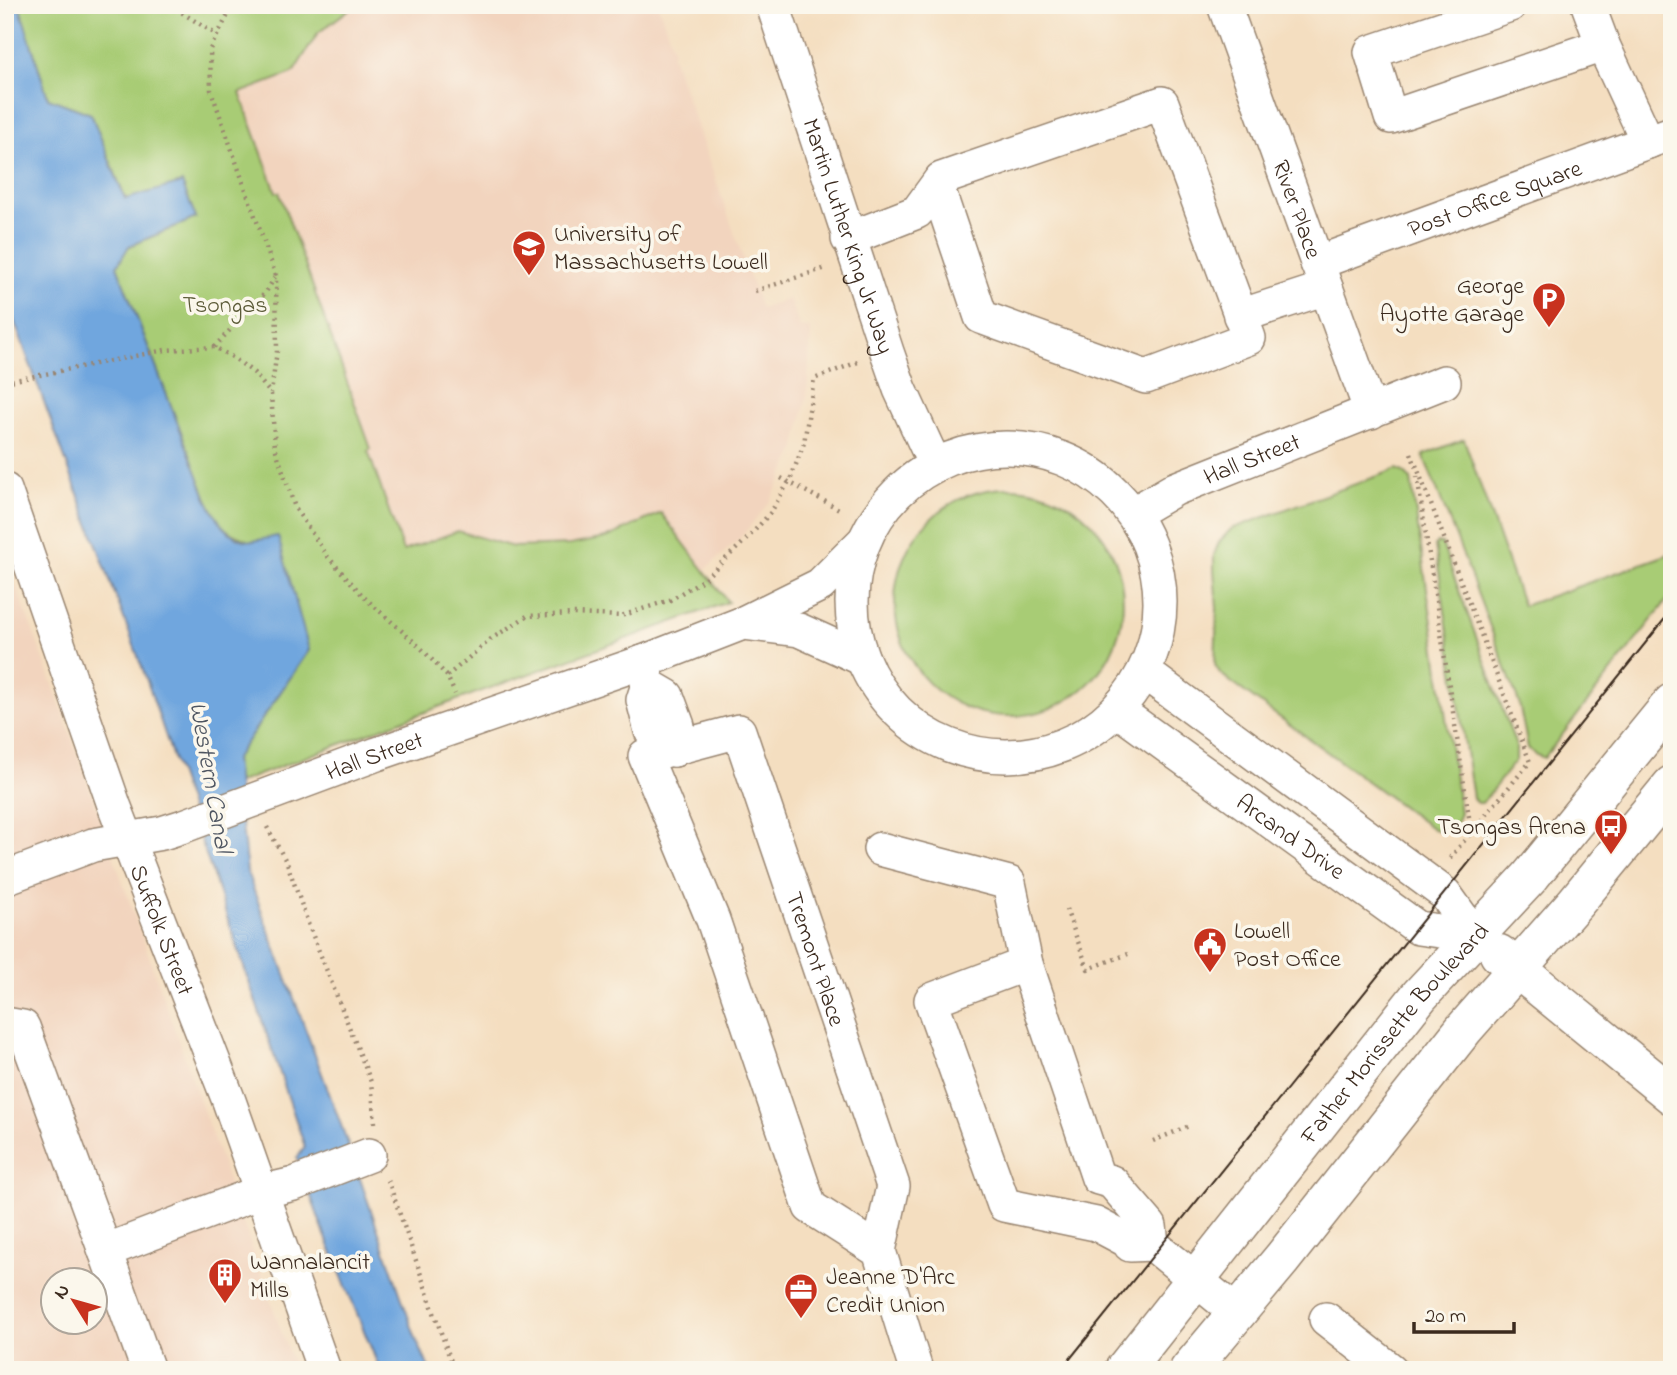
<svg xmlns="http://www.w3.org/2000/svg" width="1677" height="1375" font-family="'Indie Flower',sans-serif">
  <rect width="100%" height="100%" fill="#fbf7ec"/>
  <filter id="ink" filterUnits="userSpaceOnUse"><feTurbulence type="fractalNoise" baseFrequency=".0143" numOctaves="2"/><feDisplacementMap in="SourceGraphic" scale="14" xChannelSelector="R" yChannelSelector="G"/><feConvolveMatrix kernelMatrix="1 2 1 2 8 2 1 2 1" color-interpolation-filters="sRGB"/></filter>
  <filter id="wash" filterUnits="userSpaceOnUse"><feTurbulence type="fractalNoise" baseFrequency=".00686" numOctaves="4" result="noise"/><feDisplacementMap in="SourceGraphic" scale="28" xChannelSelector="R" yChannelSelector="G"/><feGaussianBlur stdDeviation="1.57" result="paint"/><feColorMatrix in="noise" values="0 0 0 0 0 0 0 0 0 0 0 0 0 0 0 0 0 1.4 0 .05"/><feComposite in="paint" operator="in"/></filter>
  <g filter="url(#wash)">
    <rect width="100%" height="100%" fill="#f4dec0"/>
    <path fill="#f2d4be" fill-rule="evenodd" d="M355,5h303l16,45 -3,3 90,256 28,-10 11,29h11l-4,67 -12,56 -26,52 -29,35 -35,32 -44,-57 -55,25 -36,7 -57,2 -55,-16 -55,20 -35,-101 3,-2 -92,-255 -3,-1 -36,-99 53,-20 25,-40z
      M5,557l47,125 243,688h-290zM52,1280h42v42h-42z"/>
    <path fill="#a8cc75" stroke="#727b4a" stroke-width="2" d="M19,5h336l-37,28 -25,40 -53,20 36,99h3l92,257 -3,2 35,100 55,-20 55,16 57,-2 36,-7 55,-25 67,89 -271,98 -220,83 -2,-24 74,-109 -10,-31 -50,-78 -16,-7 -13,-9 -13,-26 -90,-233 11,-19 68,-29 -14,-35 -56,17 -35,-86 -43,-16z
      M1464,439l59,167 149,-53v41l-128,164 -10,-4 -6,-6 -9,-45 -63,-166 -33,-82z
      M1397,469l8,4 6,7 49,333 -4,11 -11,7 -12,-2 -202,-147 -11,-9 -5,-8 2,-56 -3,-39v-15l5,-13 12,-13z
      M895 602a114 114 0 1 1 228 0a114 114 0 1 1-228 0Z
      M1437,542l5,2 74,202v14l-34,43h-5l-4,-5 -38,-253z"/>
    <path fill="#70a6de" stroke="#56687e" stroke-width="2" d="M5,5h14l29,93 43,16 34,85 57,-16 14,35 -67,28 -12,20 90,233c9,18 19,40 43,42 8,0 20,-4 28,-5l31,114 -74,109 12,113 97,261 72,206 14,31h-50l-57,-140 -26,-72 8,-11 -159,-469 -137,-371 -4,-4z"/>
  </g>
  <g filter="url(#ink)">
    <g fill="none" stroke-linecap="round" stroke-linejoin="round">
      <g stroke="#98846f" stroke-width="36">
        <g id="minor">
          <path id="s1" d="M773,5l114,347 13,37 35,76"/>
          <path id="s2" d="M1224,5l147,407"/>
          <path d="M1510,5l-139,47 20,65 212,-72"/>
          <path d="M1588,5l15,40 45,97"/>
          <path d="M848,239l69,-27 24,-33 221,-76 87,235 -103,39 -165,-60 -44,-131"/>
          <path id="s3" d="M1317,263l355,-130"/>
          <path d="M1240,316l86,-28"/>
          <circle cx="1006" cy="602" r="154"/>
          <path id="s4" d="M5,490l109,315 115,296 95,269"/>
          <path id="s5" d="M1134,513l41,-24 269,-107"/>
          <path d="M743,623l56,7 64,29"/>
          <path d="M643,662l5,23 -5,15 8,31 23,19"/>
          <path d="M1144,672l301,222 30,42"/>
          <path d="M648,685l19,11 11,30 -4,24"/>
          <path id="s6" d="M1117,710l301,218 57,8"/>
          <path d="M880,849l129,34 17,81"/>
          <path id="s7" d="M5,878l88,-33 69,-12 22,-7 193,-72 266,-92 100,-39 77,-38 43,-43"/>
          <path d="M1026,964l72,214 14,4 38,44 2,18 -22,1 -2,-4 -32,-17 -92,-19 -73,-205z"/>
          <path d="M5,1024l18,3 82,224 155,-59 34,-8 75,-29"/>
          <path d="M1152,1244l85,69"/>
          <path d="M105,1251l43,119"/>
          <path id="s8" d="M879,1251l-69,-44 -97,-287 -68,-164 94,-25 154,455 -14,65 37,119"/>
          <path d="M1326,1319l65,51"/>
        </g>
      </g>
      <g stroke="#98846f" stroke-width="41">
        <g id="major">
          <path d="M1499,954l173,141"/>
          <path id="s9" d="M1124,1370l296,-375 109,-117 143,-175"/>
          <path d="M1189,1370l93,-111 182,-230 112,-127 96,-117"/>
        </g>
      </g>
      <path stroke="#98846f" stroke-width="4.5" stroke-dasharray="2 5" stroke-linecap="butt" d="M170,5l47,30
        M236,5l-8,10 -18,34 1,41 65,186 1,75 -6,42
        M755,291l71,-23
        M214,347l52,-55 9,-15
        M5,382l160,-32 49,-3 20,11 20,15 17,21 4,53 20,61 33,49 38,42 55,49 26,28 8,18
        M1411,453l5,14
        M1416,465l114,297 -81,97
        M1417,476l54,354
        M781,478l58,31
        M447,676l44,-37 36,-23 46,-2 48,2 49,-16 34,-21 44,-41 23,-26 20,-34 13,-35 10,-64 44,-17
        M267,827l20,36 22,63 62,156 4,41
        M1066,909l22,60 40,-15
        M1153,1141l36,-15
        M388,1180l66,190"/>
      <use href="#minor" stroke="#fff" stroke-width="33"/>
      <use href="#major" stroke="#fff" stroke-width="38"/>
      <path stroke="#3b2a1e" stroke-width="2" d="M1061,1370l611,-760"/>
    </g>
  </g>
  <defs>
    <g id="university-pin" transform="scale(1.75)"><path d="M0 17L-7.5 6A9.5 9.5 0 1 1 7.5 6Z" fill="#c8321e" stroke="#fbf7ec"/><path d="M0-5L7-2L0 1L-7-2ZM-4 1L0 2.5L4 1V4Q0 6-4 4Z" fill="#fff"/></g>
    <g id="parking-pin" transform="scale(1.75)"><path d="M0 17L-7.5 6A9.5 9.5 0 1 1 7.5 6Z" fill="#c8321e" stroke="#fbf7ec"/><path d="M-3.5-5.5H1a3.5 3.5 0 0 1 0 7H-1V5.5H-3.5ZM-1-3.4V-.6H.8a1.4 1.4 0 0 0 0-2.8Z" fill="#fff"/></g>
    <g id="bus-pin" transform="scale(1.75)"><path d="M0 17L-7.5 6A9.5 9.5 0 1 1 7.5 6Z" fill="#c8321e" stroke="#fbf7ec"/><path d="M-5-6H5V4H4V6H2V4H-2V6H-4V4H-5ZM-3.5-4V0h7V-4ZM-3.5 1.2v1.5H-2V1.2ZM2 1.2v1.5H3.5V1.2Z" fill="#fff"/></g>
    <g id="civic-pin" transform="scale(1.75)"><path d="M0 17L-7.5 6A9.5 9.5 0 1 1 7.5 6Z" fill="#c8321e" stroke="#fbf7ec"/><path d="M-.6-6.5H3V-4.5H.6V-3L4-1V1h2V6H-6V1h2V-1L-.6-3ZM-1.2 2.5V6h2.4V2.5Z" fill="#fff"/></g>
    <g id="building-pin" transform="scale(1.75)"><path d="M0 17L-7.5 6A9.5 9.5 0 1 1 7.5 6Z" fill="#c8321e" stroke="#fbf7ec"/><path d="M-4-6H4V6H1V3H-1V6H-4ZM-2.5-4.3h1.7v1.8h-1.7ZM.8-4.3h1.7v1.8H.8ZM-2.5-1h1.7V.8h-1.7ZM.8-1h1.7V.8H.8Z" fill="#fff"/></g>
    <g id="office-pin" transform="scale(1.75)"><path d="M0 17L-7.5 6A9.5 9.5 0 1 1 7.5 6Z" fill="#c8321e" stroke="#fbf7ec"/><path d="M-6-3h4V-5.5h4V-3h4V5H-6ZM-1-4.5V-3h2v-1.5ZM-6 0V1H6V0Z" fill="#fff"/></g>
  </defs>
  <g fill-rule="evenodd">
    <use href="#university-pin" x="529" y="247"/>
    <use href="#parking-pin" x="1549" y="299"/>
    <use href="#bus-pin" x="1611" y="826"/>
    <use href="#civic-pin" x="1210" y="944"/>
    <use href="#building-pin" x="225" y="1275"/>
    <use href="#office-pin" x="801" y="1290"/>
  </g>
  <g text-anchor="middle" stroke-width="7" stroke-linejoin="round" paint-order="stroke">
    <g font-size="24" fill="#3b2a1e" stroke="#fbf7ec">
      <text dy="8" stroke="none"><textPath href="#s3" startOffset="189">Post Office Square</textPath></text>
      <text dy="8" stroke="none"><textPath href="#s2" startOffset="217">River Place</textPath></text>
      <text dy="8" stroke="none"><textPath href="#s1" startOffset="243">Martin Luther King Jr Way</textPath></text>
      <text dy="8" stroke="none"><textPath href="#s5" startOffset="130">Hall Street</textPath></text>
      <text dy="8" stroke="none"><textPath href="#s7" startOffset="390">Hall Street</textPath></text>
      <text dy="8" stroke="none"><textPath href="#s6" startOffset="215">Arcand Drive</textPath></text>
      <text dy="8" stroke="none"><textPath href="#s4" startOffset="467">Suffolk Street</textPath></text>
      <text dy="8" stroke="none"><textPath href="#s8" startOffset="900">Tremont Place</textPath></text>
      <text dy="8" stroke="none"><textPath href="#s9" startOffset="432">Father Morissette Boulevard</textPath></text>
    </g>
    <g font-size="24" fill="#3b2a1e" stroke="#fbf7ec" text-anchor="start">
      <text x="554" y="241">University of<tspan x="554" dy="28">Massachusetts Lowell</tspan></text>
      <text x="1524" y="293" text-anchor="end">George<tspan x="1524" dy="28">Ayotte Garage</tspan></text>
      <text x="1586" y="834" text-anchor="end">Tsongas Arena</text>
      <text x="1234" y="938">Lowell<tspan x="1234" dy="28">Post Office</tspan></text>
      <text x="250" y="1269">Wannalancit<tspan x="250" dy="28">Mills</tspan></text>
      <text x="826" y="1284">Jeanne D'Arc<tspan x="826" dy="28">Credit Union</tspan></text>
    </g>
    <g font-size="24" fill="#5c5b38" stroke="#fbf7ec">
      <text x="225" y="312">Tsongas</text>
    </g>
    <g font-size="26" font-style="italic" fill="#4e5561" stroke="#fbf7ec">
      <text transform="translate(212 777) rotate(80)" y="9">Western Canal</text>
    </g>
  </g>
  <rect width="1677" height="1375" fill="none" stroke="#fbf7ec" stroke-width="28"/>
  <g transform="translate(74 1301) rotate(307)"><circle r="33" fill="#fbf7ec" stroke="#aea59a" stroke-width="2"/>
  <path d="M0-5L12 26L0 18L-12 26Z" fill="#c8321e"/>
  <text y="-10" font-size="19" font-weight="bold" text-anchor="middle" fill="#3b2a1e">N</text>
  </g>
  <path d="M1414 1322v10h100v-10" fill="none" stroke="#3b2a1e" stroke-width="3.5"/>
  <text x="1425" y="1322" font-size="21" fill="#3b2a1e" stroke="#fbf7ec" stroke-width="5" paint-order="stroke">20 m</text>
</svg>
